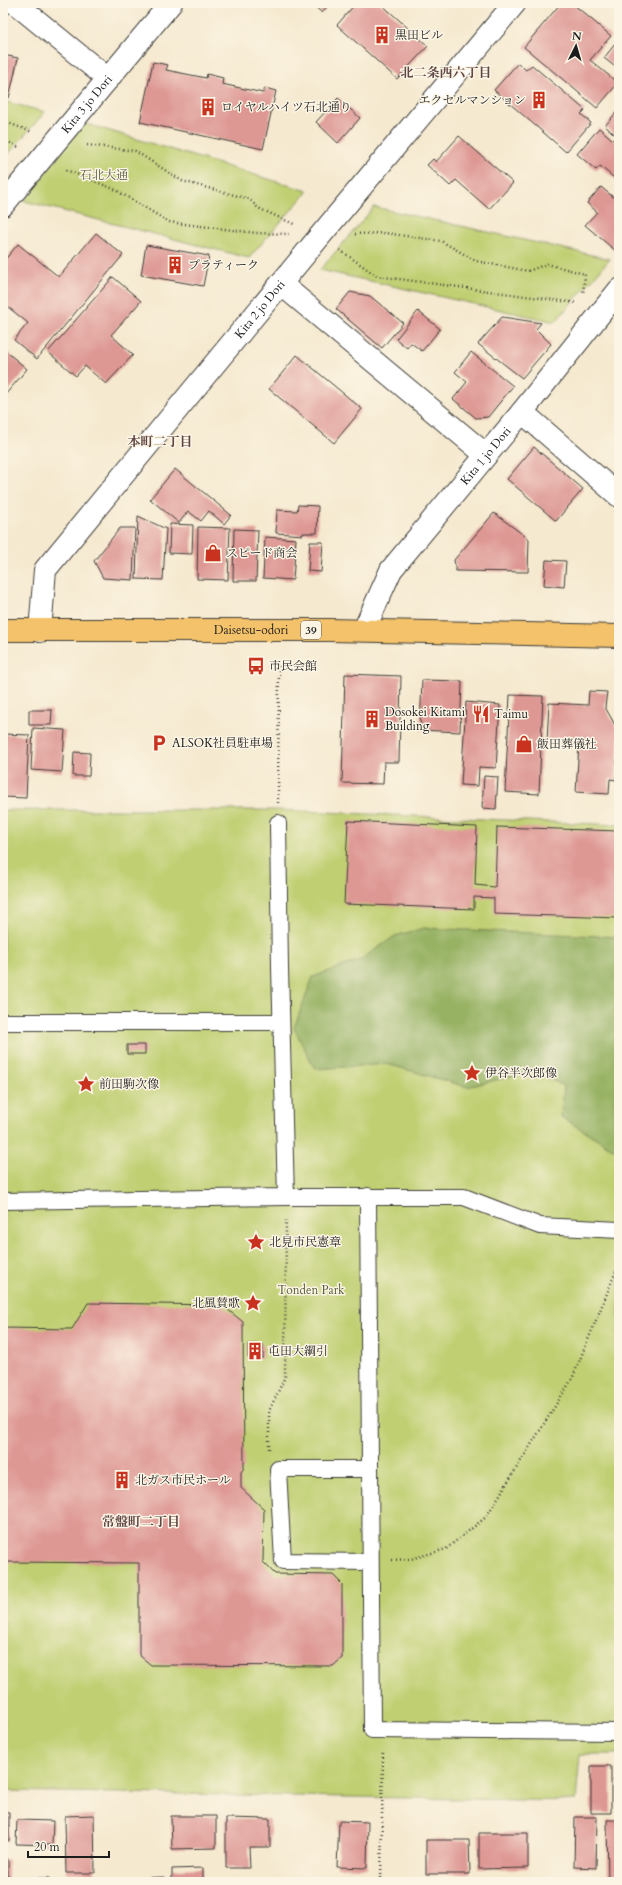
<svg xmlns="http://www.w3.org/2000/svg" width="622" height="1885" font-family="Cardo,'Noto Serif JP',serif">
  <rect width="100%" height="100%" fill="#fcf5e5"/>
  <filter id="ink" filterUnits="userSpaceOnUse"><feTurbulence type="fractalNoise" baseFrequency=".025" numOctaves="2"/><feDisplacementMap in="SourceGraphic" scale="8" xChannelSelector="R" yChannelSelector="G"/><feConvolveMatrix kernelMatrix="1 2 1 2 8 2 1 2 1" color-interpolation-filters="sRGB"/></filter>
  <filter id="wash" filterUnits="userSpaceOnUse"><feTurbulence type="fractalNoise" baseFrequency=".012" numOctaves="4" result="noise"/><feDisplacementMap in="SourceGraphic" scale="16" xChannelSelector="R" yChannelSelector="G"/><feGaussianBlur stdDeviation="0.9" result="paint"/><feColorMatrix in="noise" values="0 0 0 0 0 0 0 0 0 0 0 0 0 0 0 0 0 1.4 0 .05"/><feComposite in="paint" operator="in"/></filter>
  <g filter="url(#wash)">
    <rect width="100%" height="100%" fill="#f5e9cf"/>
    <path fill="#bfcf71" stroke="#6e7646" d="M3,101l42,11 -42,48z
      M84,123l224,68 -59,67 -225,-57z
      M374,207h1l235,52 -55,63 -235,-52z
      M3,810h275l341,15v929h-39l-4,47 -573,-10z"/>
    <path fill="#97b263" stroke="#5a6740" d="M424,928l195,9v215l-58,-35 3,-31 -31,-15 -66,16 -80,-23 -72,5 -21,-41 19,-51 47,-17 35,-24z"/>
    <g id="blocks">
      <path fill="#de9894" d="M311,3h19l-8,10z
        M356,3h24l48,43 -31,33 -60,-54z
        M561,3h11l39,33 -21,24 28,23 -21,25 -73,-61z
        M619,39v31l-15,-12z
        M3,55l15,3 -9,40 -6,-1z
        M153,62l15,3 -2,5 40,8 1,-4 16,4 -1,6 41,9 2,-5 11,3 -13,58 -123,-27z
        M518,63l8,7 6,-5 53,45 -4,4 10,9 -25,29 -72,-62z
        M338,98l22,20 -22,25 -22,-21z
        M619,109v29l-14,-12z
        M599,128l20,17v37l-19,-16 -4,4 -19,-16z
        M459,136l54,47 -24,26 -33,-29 -6,6 -23,-21 6,-6 3,3z
        M601,187l18,15v47l-2,3 -32,-27 12,-13 -10,-9z
        M96,233l27,22 -86,104 -23,-19 14,-17 -25,-20v-41l15,-18 41,33z
        M146,245l63,11 -6,30 -62,-11z
        M113,277l28,24 -30,34 22,20 -27,29 -21,-18 -9,10 -28,-24z
        M350,292l20,4 33,27 -21,25 -46,-39z
        M418,311l22,18 -18,22 -11,-8 -4,5 -11,-9z
        M502,317l39,6 -5,6 15,15 -29,34 -44,-34z
        M3,349l24,20 -22,26 -2,-2z
        M471,352l42,34 -25,31 -12,1 -23,-19 14,-17 -12,-10z
        M297,355l65,54 -28,34 -65,-54z
        M534,447l49,42 -27,32 -49,-42z
        M175,469l56,46 -7,9 -15,-13 -8,10 -13,-10 -9,12 -29,-24z
        M298,505l20,1 -1,27h-14v2l-27,-2 1,-23 20,1z
        M494,513l35,26 -1,33 -72,-1 -2,-11z
        M138,516l28,13 -3,51 -27,-1z
        M170,524l23,1 -1,29 -23,-1z
        M198,527l32,1 -2,52 -31,-1z
        M120,528h15l-2,52 -30,-2 -9,-17z
        M234,529l24,1 -2,51h-23z
        M265,537l31,2 -3,41 -30,-2z
        M310,542h13l-2,30 -13,-1z
        M546,560l20,1 -2,26 -20,-2z
        M345,674l56,2 -2,86h-15l-1,22 -41,-1z
        M422,680l40,1 -2,51 -40,-2z
        M589,691l18,1 -2,15 14,25 -3,48 -6,-1 -1,15 -33,-2 3,-48 -32,-2 2,-39 39,2z
        M510,695l33,1 -4,98 -34,-2z
        M466,702l34,3 -4,63 -17,-1 -1,19 -17,-1z
        M29,710h23l-1,15h-22z
        M33,728l32,2 -3,42 -31,-2z
        M3,734l26,1 -3,63 -23,-1z
        M74,752l16,1 -1,23h-16z
        M484,776l14,1 -2,32 -14,-1z
        M348,821l129,6 -2,58 20,2 2,-60 122,4v87l-125,-4v-16l-20,-1v12l-130,-5z
        M127,1045h18v9h-18z
        M88,1303l134,2 21,17 1,146 -3,4v16l23,21 -1,53 12,12 58,1 9,9v74l-9,8 -182,-1 -12,-10v-92l-136,-1v-234l69,1z
        M248,1344h15v14h-15z
        M591,1766h20v47h-20z
        M3,1812h6v29h-6z
        M94,1815l1,58h-29l-1,-57z
        M171,1816h45v32l-44,1z
        M575,1817h22l-1,51 -22,-1z
        M226,1818l44,1v28h-21l1,21h-24z
        M17,1820l36,1 -1,24 -36,-1z
        M607,1820h12v62h-11z
        M339,1821l29,1 -1,46 -30,-1z
        M479,1833h49v35l-49,1z
        M426,1840h43l1,34h-44z
        M8,1859v23h-5v-22z
        M203,1868v14h-31v-13z
        M165,1877v5h-35v-4z
        M15,1878h35v4h-34z"/>
    </g>
  </g>
  <g filter="url(#ink)">
    <use href="#blocks" fill-opacity="0" stroke="#3d3b37" stroke-width="1"/>
    <g fill="none" stroke-linecap="round" stroke-linejoin="round">
      <g stroke="#3d3b37" stroke-width="18">
        <path id="lane" d="M278,823l2,145 6,229
          M3,1022h278
          M368,1196l4,534 247,2
          M3,1201l283,-4h178l76,29 79,4
          M370,1562l-87,-1 -5,-92h92"/>
      </g>
      <g stroke="#3d3b37" stroke-width="24">
        <g id="street">
          <path d="M15,3l93,76"/>
          <path id="s1" d="M3,205l168,-202"/>
          <path d="M281,284l205,171"/>
          <path d="M522,412l97,84"/>
          <path id="s2" d="M364,630l27,-60 131,-158 97,-122"/>
          <path id="s3" d="M40,631l5,-61 275,-334 195,-233"/>
        </g>
      </g>
      <g stroke="#3d3b37" stroke-width="24">
        <g id="highway">
          <path id="s4" d="M3,630h326l290,6"/>
        </g>
      </g>
      <path stroke="#3d3b37" stroke-width="2.5" stroke-dasharray="1 3" stroke-linecap="butt" d="M3,121l29,11
        M3,139l15,8
        M87,145l48,6 47,30 67,18 9,9 38,17
        M66,170l48,19 55,33 87,11 33,1
        M355,234l30,-1 56,8 35,20 52,10 19,-7 38,10 -2,20
        M340,250l37,26 200,27
        M278,803l1,-138
        M269,1449v-38l16,-34 1,-157
        M392,1560l19,-1 35,-10 40,-32 86,-138 47,-115
        M381,1882l2,-131"/>
      <use href="#lane" stroke="#fff" stroke-width="16"/>
      <use href="#street" stroke="#fff" stroke-width="22"/>
      <use href="#highway" stroke="#f3c26a" stroke-width="22"/>
    </g>
  </g>
  <defs>
    <g id="building-bare" transform="scale(1.38)"><path d="M-4-6H4V6H1V3H-1V6H-4ZM-2.5-4.3h1.7v1.8h-1.7ZM.8-4.3h1.7v1.8H.8ZM-2.5-1h1.7V.8h-1.7ZM.8-1h1.7V.8H.8Z" fill="#c8321e" stroke="#fcf5e5" stroke-width="2.5" paint-order="stroke"/></g>
    <g id="shop-bare" transform="scale(1.38)"><path d="M-5-2.5h2.3a2.7 3.5 0 0 1 5.4 0H5L5.5 6h-11ZM-1.5-2.5h3a1.5 2.3 0 0 0-3 0Z" fill="#c8321e" stroke="#fcf5e5" stroke-width="2.5" paint-order="stroke"/></g>
    <g id="bus-bare" transform="scale(1.38)"><path d="M-5-6H5V4H4V6H2V4H-2V6H-4V4H-5ZM-3.5-4V0h7V-4ZM-3.5 1.2v1.5H-2V1.2ZM2 1.2v1.5H3.5V1.2Z" fill="#c8321e" stroke="#fcf5e5" stroke-width="2.5" paint-order="stroke"/></g>
    <g id="restaurant-bare" transform="scale(1.38)"><path d="M-5-6h1v4h1v-4h1v4h1v-4h1v5L-1.5 .5V6h-2V.5L-5-1ZM5-6V6H3V1.5H1.5Q1.5-4 5-6Z" fill="#c8321e" stroke="#fcf5e5" stroke-width="2.5" paint-order="stroke"/></g>
    <g id="parking-bare" transform="scale(1.38)"><path d="M-3.5-5.5H1a3.5 3.5 0 0 1 0 7H-1V5.5H-3.5ZM-1-3.4V-.6H.8a1.4 1.4 0 0 0 0-2.8Z" fill="#c8321e" stroke="#fcf5e5" stroke-width="2.5" paint-order="stroke"/></g>
    <g id="sight-bare" transform="scale(1.38)"><path d="M0-6L1.8-2.2L6-1.7L2.9 1.2L3.7 5.4L0 3.3L-3.7 5.4L-2.9 1.2L-6-1.7L-1.8-2.2Z" fill="#c8321e" stroke="#fcf5e5" stroke-width="2.5" paint-order="stroke"/></g>
  </defs>
  <g fill-rule="evenodd">
    <use href="#building-bare" x="382" y="35"/>
    <use href="#building-bare" x="539" y="100"/>
    <use href="#building-bare" x="208" y="107"/>
    <use href="#building-bare" x="175" y="265"/>
    <use href="#shop-bare" x="213" y="553"/>
    <use href="#bus-bare" x="256" y="666"/>
    <use href="#restaurant-bare" x="481" y="714"/>
    <use href="#building-bare" x="372" y="719"/>
    <use href="#parking-bare" x="159" y="743"/>
    <use href="#shop-bare" x="524" y="744"/>
    <use href="#sight-bare" x="472" y="1073"/>
    <use href="#sight-bare" x="86" y="1084"/>
    <use href="#sight-bare" x="256" y="1242"/>
    <use href="#sight-bare" x="253" y="1303"/>
    <use href="#building-bare" x="255" y="1351"/>
    <use href="#building-bare" x="122" y="1480"/>
  </g>
  <g text-anchor="middle" stroke-width="3" stroke-linejoin="round" paint-order="stroke">
    <rect fill="#fcf5e5" stroke="#5f5d58" stroke-width="1" x="301" y="621" width="20" height="18" rx="3"/>
    <g font-size="11" font-weight="bold" fill="#1c1c1c">
      <text x="311" y="634">39</text>
    </g>
    <g font-size="12" fill="#1c1c1c" stroke="#fcf5e5" text-anchor="start">
      <text x="395" y="39">黒田ビル</text>
      <text x="526" y="104" text-anchor="end">エクセルマンション</text>
      <text x="221" y="111">ロイヤルハイツ石北通り</text>
      <text x="188" y="269">プラティーク</text>
      <text x="226" y="557">スピード商会</text>
      <text x="269" y="670">市民会館</text>
      <text x="385" y="716">Dosokei Kitami<tspan x="385" dy="14">Building</tspan></text>
      <text x="494" y="718">Taimu</text>
      <text x="172" y="747">ALSOK社員駐車場</text>
      <text x="537" y="748">飯田葬儀社</text>
      <text x="485" y="1077">伊谷半次郎像</text>
      <text x="99" y="1088">前田駒次像</text>
      <text x="269" y="1246">北見市民憲章</text>
      <text x="240" y="1307" text-anchor="end">北風賛歌</text>
      <text x="268" y="1355">屯田大綱引</text>
      <text x="135" y="1484">北ガス市民ホール</text>
    </g>
    <g font-size="12" fill="#1c1c1c" stroke="#fcf5e5">
      <text dy="4" stroke="none"><textPath href="#s1" startOffset="131">Kita 3 jo Dori</textPath></text>
      <text dy="4" stroke="none"><textPath href="#s3" startOffset="399">Kita 2 jo Dori</textPath></text>
      <text dy="4" stroke="none"><textPath href="#s2" startOffset="214">Kita 1 jo Dori</textPath></text>
      <text dy="4" stroke="none"><textPath href="#s4" startOffset="248">Daisetsu-odori</textPath></text>
    </g>
    <g font-size="12" fill="#555b3a" stroke="#fcf5e5">
      <text x="104" y="179">石北大通</text>
      <text x="311" y="1294">Tonden Park</text>
    </g>
    <g font-size="13" font-weight="bold" fill="#604746" stroke="#fcf5e5">
      <text x="446" y="77">北二条西六丁目</text>
      <text x="160" y="446">本町二丁目</text>
      <text x="141" y="1526">常盤町二丁目</text>
    </g>
  </g>
  <rect width="622" height="1885" fill="none" stroke="#fcf5e5" stroke-width="16"/>
  <g transform="translate(576 46) rotate(5)" stroke="#fcf5e5" stroke-width="3" paint-order="stroke">
  <path d="M0-3L7 15L0 10L-7 15Z" fill="#1c1c1c"/>
  <text y="-6" font-size="11" font-weight="bold" text-anchor="middle" fill="#1c1c1c">N</text>
  </g>
  <path d="M28 1851v6h81v-6" fill="none" stroke="#1c1c1c" stroke-width="2"/>
  <text x="34" y="1851" font-size="12" fill="#1c1c1c" stroke="#fcf5e5" stroke-width="3" paint-order="stroke">20 m</text>
</svg>
